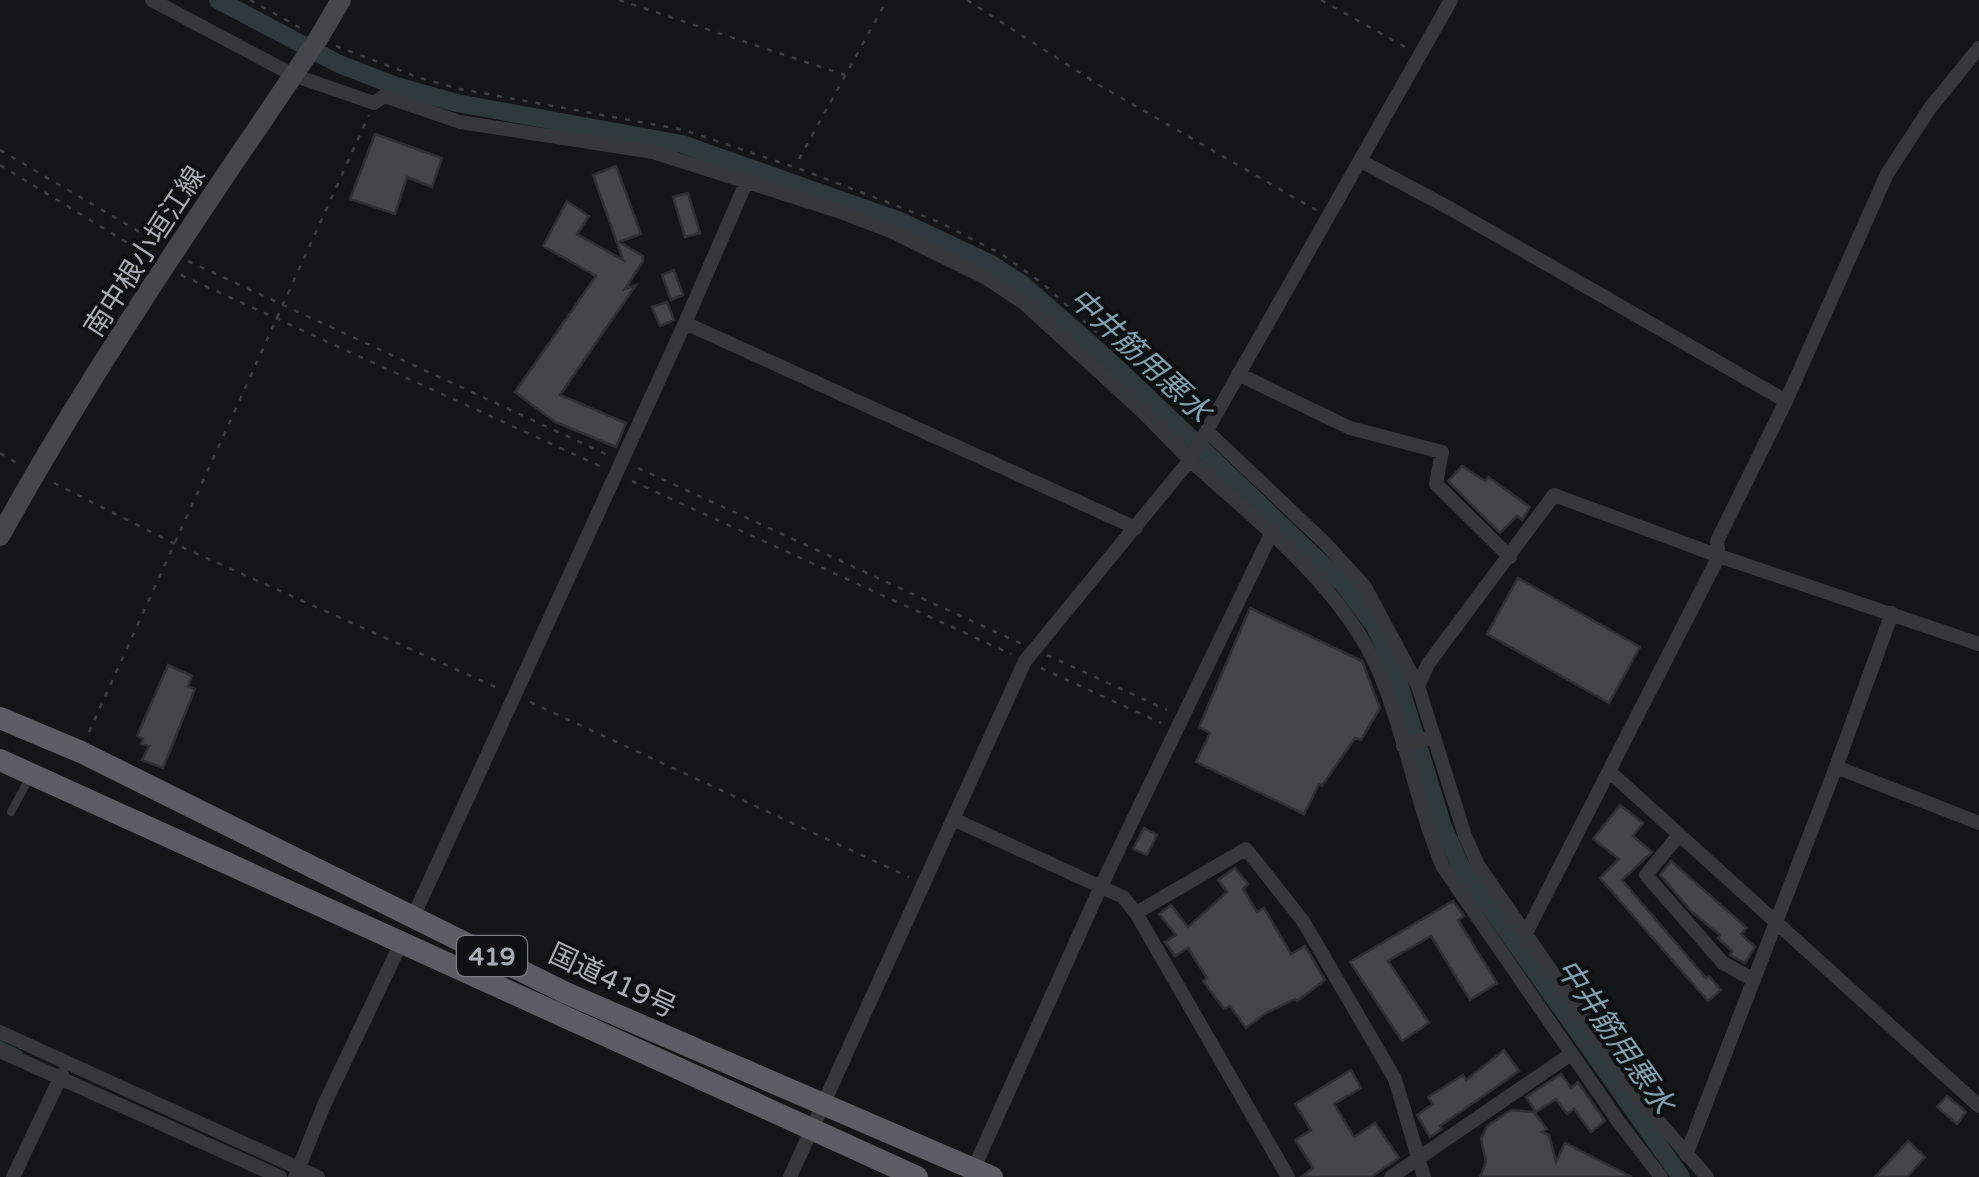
<svg xmlns="http://www.w3.org/2000/svg" width="1979" height="1177" font-family="'Varela Round','Noto Sans JP',sans-serif">
  <rect width="100%" height="100%" fill="#141516"/>
  <g fill="none" stroke-linecap="round" stroke-linejoin="round">
    <path stroke="#2e393e" stroke-width="5" d="M0,1043l20,10"/>
    <path stroke="#2e393e" stroke-width="18" d="M218,0l121,64 57,22 61,17 225,41 218,77 91,43 31,20 88,77 234,224 30,40 19,39 50,163 17,38 221,312"/>
  </g>
  <path fill="#434549" stroke="#2e2f32" stroke-width="2.5" d="M375,134l67,24 -10,29 -25,-10 -12,37 -45,-15z
    M616,166l25,68 -22,8 24,14v5l-18,28 11,-4 -76,110 66,28 -10,24 -61,-25 -40,-30 81,-116 -53,-30 24,-45 22,15 -12,18 46,26 -30,-85z
    M688,193l12,40 -15,4 -12,-40z
    M674,270l9,25 -12,5 -9,-25z
    M667,302l7,18 -14,6 -8,-19z
    M1462,466l23,15 3,-4 42,30 -8,13 -5,-4 -17,17 -52,-52z
    M1518,578l122,69 -31,56 -122,-69z
    M1250,608l112,53 18,47 -19,32 -6,-2 -33,48 -3,-2 -15,30 -108,-52 14,-29 -11,-6z
    M168,665l24,11 -4,10 7,3 -32,79 -21,-8 7,-14 -8,-2 2,-5 -6,-3z
    M1620,805l23,18 -10,13 19,16 -30,28 84,98 3,-2 12,14 -13,11 -108,-123 19,-19 -26,-20z
    M1144,828l13,7 -10,20 -14,-6z
    M1671,861l76,67 -6,6 14,13 -10,16 -15,-8 2,-4 -14,-13 2,-3 -28,-23 -32,-37z
    M1235,868l13,16 -5,5 14,23 7,-4 27,46 14,-8 20,34 -28,21 -2,-2 -29,14 -20,15 -16,-22 -6,3 -21,-28 4,-3 -19,-30 -13,8 -10,-14 11,-7 -17,-21 12,-9 17,22 39,-35 -9,-12z
    M1453,901l11,15 -6,4 39,63 -27,17 -39,-64 -43,25 41,62 -27,18 -52,-79z
    M1504,1050l15,21 -79,55 2,3 -12,8 -13,-22 16,-11 -5,-7 35,-22 3,5z
    M1351,1070l10,18 -27,16 20,33 21,-14 24,35 -28,19h-70l12,-9 -18,-28 16,-10 -16,-26z
    M1561,1074l10,14 7,-6 27,39 -14,11 -17,-23 -7,5 -11,-15 -20,13 -10,-15z
    M1947,1096l19,16 -9,12 -20,-17z
    M1511,1110l23,2 13,17 -5,3 7,3 7,27 9,-19 67,34h-152l6,-15 -5,-23 6,-13z
    M1908,1141l17,16 -18,20h-32z"/>
  <g fill="none" stroke-linecap="round" stroke-linejoin="round">
    <path stroke="#3c3e42" stroke-width="2.5" stroke-dasharray="5 8" stroke-linecap="butt" d="M250,0l52,29
      M619,0l226,75
      M967,0l132,85 217,125
      M1321,0l86,48
      M336,46l84,32 40,11 224,41 116,39 139,53 64,33 40,29 153,137
      M0,150l160,94
      M799,159l88,-159
      M0,165l149,91
      M188,261l420,194
      M181,275l421,192
      M0,453l20,12
      M638,468l384,176
      M632,481l379,173
      M54,483l121,61 325,145
      M1047,655l120,55
      M1041,668l120,55
      M530,702l379,175
      M89,732l280,-617"/>
    <path stroke="#35373b" stroke-width="8" d="M11,812l19,-35"/>
    <path stroke="#35373b" stroke-width="14" d="M152,0l141,75 81,28 10,-7 76,26 193,30 185,59 55,21 93,46 38,25 119,109 47,48 261,-460
      M1361,161l90,48 335,192
      M746,183l-61,140 451,205
      M1238,374l112,54 92,24 -6,32 74,73
      M1208,432l117,111 40,44 53,99
      M1403,746l31,-10
      M1836,767l143,56
      M1610,772l369,334
      M953,819l170,78 13,16 152,264
      M1679,835l-33,40 77,88 31,17
      M1136,913l110,-64 57,72 92,158 29,98
      M414,915l271,-592
      M1526,933l193,-377 -2,-15 69,-140 101,-227 43,-66 49,-60
      M0,1032l318,145
      M0,1051l280,126
      M1686,1155l150,-388 56,-154
      M974,1168l127,-282 170,-352
      M13,1177l49,-103
      M295,1177l29,-72 78,-164
      M790,1177l235,-516 165,-201c71,65 160,132 194,224 23,60 34,124 59,183l175,254 43,56
      M1391,1177l180,-123
      M1707,1177l-65,-75 -164,-237 -13,-29 -47,-150 10,-22 126,-169 165,61 260,88"/>
    <path stroke="#44464b" stroke-width="20" d="M0,536c95,-172 208,-335 318,-497l23,-39"/>
    <path stroke="#5a5d63" stroke-width="22" d="M0,718l81,34 485,241 426,184
      M0,760l917,417"/>
  </g>
  <g text-anchor="middle" stroke-width="8" stroke-linejoin="round" paint-order="stroke">
    <rect fill="#0f1011" stroke="#797e84" stroke-width="2.5" x="457" y="936" width="70" height="40" rx="8"/>
    <g font-size="25" font-weight="bold" fill="#a7adb6">
      <text x="492" y="965">419</text>
    </g>
    <g font-size="28" fill="#a7adb6" stroke="#0f1011">
      <text transform="translate(144 251) rotate(-57)" y="10">南中根小垣江線</text>
      <text transform="translate(613 980) rotate(25)" y="10">国道419号</text>
    </g>
    <g font-size="30" font-style="italic" fill="#7fa0af" stroke="#0f1011">
      <text transform="translate(1140 355) rotate(43)" y="10">中井筋用悪水</text>
      <text transform="translate(1615 1036) rotate(55)" y="10">中井筋用悪水</text>
    </g>
  </g>
</svg>
